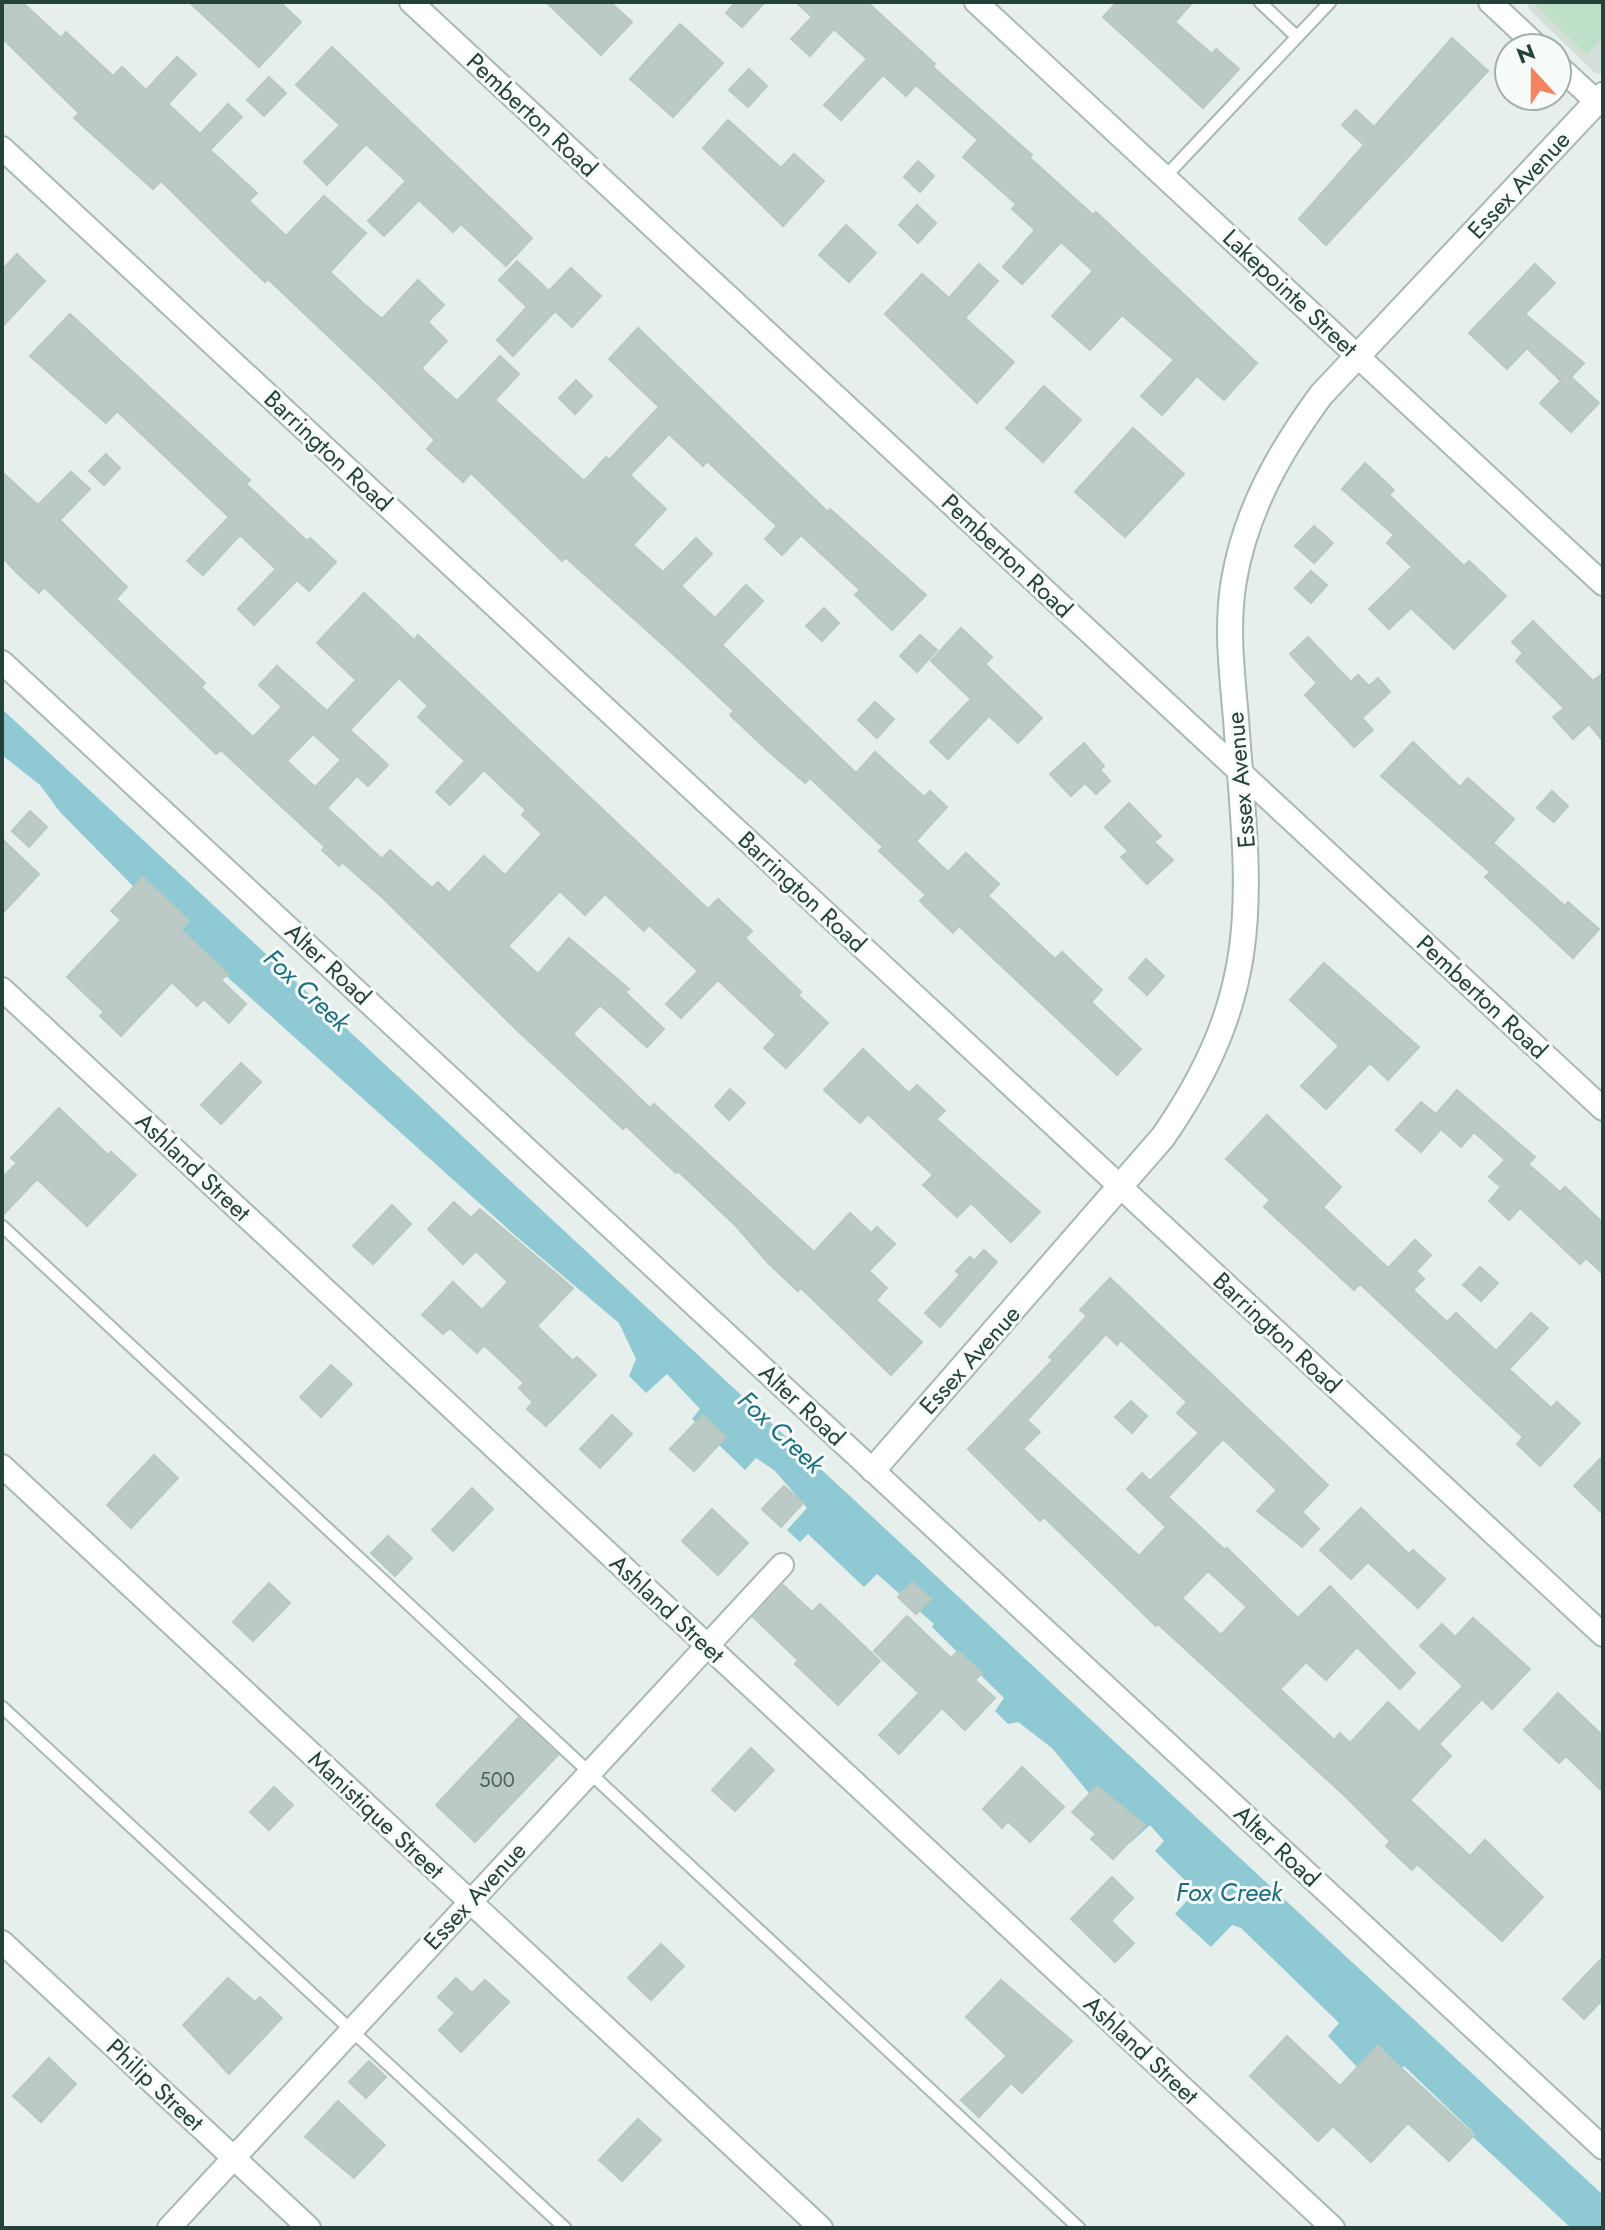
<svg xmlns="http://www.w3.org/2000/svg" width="1605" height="2230" font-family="Jost,sans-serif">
  <rect width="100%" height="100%" fill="#e6efeb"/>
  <path fill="#d4dfda" d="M1527,2h76v71l-7,1 -66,-64z"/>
  <path fill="#bfe0c8" d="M1533,2h70v35l-16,18z"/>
  <path fill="#8ec9d4" d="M2,709l1601,1486v33h-32l-98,-91 2,-3 -71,-68 -27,27 20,-29 -19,-19 -21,22 -29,-31 11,-13 -98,-95 -9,-3 -21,22 -36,-33 21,-23 -41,-40 9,-10 -14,-16 -20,18 -78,-95 -34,-26 -10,2 -13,-13 9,-13 -72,-71 2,-3 -57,-50 -13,13 -56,-53 -8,8 -13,-12 20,-22 -32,-37 -19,-13 -11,12 -53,-51 8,-10 -33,-35 -21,19 -17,-17 7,-17 -17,-36 -101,-85 -334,-300 -124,-126 -20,-27 -38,-30z"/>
  <path fill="#bbcac4" stroke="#b8c9c2" stroke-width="2" fill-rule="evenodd" d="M2,2h20l39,36 5,-6 47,44 9,-9 24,23 31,-33 19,17 -28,30 32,30 28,-30 14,13 -32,33 47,43 -8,8 37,35 38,-40 42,37 -36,39 34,32 18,15 36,-39 26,25 -16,17 19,19 -26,27 36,33 43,-45 19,18 -24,26 89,81 22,-24 3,3 50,-53 -50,-48 29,-31 190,184 2,-3 96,86 -34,35 -37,-35 5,-5 -59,-55 -19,20 -17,-16 12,-13 -70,-65 -4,5 -34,-32 -39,41 36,34 -33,36 30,27 33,-34 16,16 -31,32 34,32 31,-33 17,16 -41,44 134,128 19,-21 49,45 6,-6 17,16 -31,34 32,31 18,-19 33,31 -11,12 67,63 7,-7 40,38 -11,12 50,47 -24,26 -158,-149 -6,7 -33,-32 6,-6 -47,-44 4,-4 -73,-69 -5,5 -38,-33 -37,-35 4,-4 -63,-59 -106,-95 -3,4 -91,-88 -8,9 -36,-33 8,-9 -48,-48 -119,-113 -3,3 -34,-32 -70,-69 -8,8 -79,-71 5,-5 -77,-75z
    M189,2h91l21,20 -42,45z
    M546,2h64l22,20 -31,33z
    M736,2h29l-23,25 -16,-14z
    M796,2h71l68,62 -2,3 99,88 -2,3 63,57 3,-3 161,151 -33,37 -27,-24 -35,39 -21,-19 33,-36 -52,-45 -32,35 -38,-34 41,-45 -32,-29 -39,42 -19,-17 32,-37 -23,-21 4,-5 -53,-47 15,-17 -62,-55 -10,11 -23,-21 -42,45 -17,-15 43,-46 -33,-30 -24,27 -19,-17 21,-22z
    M1117,2h76l-18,20 37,32 4,-5 23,20 -36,39 -100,-91z
    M680,24l43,39 -50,54 -43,-38z
    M1452,38l36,33 -162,174 -27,-26 65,-74 -22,-20 14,-15 18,17z
    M332,47l200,191 -26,28 -45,-42 -8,8 -34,-32 -35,36 -16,-15 38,-40 -40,-37 -39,41 -23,-23 36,-37 -44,-40z
    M749,69l18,17 -19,21 -19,-17z
    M269,77l17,16 -22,23 -17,-16z
    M728,120l53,48 13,-14 30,27 -41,45 -80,-78z
    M918,161l16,15 -14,16 -16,-15z
    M917,205l19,18 -18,20 -19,-18z
    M846,225l30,28 -27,29 -30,-27z
    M17,254l28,27 -43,46v-57z
    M517,261l32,30 22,-23 30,28 -29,31 -17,-16 -42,45 -16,-16 30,-33 -28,-27z
    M979,264l19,17 -33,37 49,44 -37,41 -92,-89 37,-40 27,24z
    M1535,264l20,19 -30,31 59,49 -13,14 28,26 -28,29 -31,-29 21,-22 -34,-33 -20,21 -38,-36z
    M70,314l180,166 -4,4 61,57 3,-3 26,24 -27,29 -12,-11 -43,45 -16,-16 38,-40 -36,-34 -37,40 -16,-14 42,-44 -112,-106 -11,12 -76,-67z
    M576,380l16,16 -17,18 -16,-16z
    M1044,386l37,34 -38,42 -37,-34z
    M1133,428l51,46 -59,63 -50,-45z
    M106,454l14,14 -16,17 -15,-14z
    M1365,463l29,27 -5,5 75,71 5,-5 37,35 -52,53 -43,-41 -22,21 -20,-20 43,-42 -25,-24 7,-8 -52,-46z
    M2,472l36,33 33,-33 19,17 -30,31 67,67 -11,12 89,84 -4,4 52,50 29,-30 -23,-22 18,-19 50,45 29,-31 -39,-37 47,-50 50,47 4,-5 290,274 10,-10 34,32 -7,7 56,54 -3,3 30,28 -42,45 -22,-20 12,-13 -58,-55 -37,38 -15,-14 32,-33 -49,-46 -5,6 -39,-37 -20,21 -25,-24 -52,55 30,28 31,-36 60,51 -4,3 39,37 -17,18 -47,-42 -27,29 77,74 4,-4 160,148 36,-39 21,20 6,-6 18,17 -26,27 18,17 -11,12 46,42 -31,33 -90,-87 -3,3 -30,-28 -32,-37 -58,-55 -2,2 -50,-47 -3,3 -104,-97 -135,-133 -42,-37 -3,4 -17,-16 3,-3 -104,-97 -5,4 -172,-167 -5,6 -22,-20 -15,-16zM399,678l29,28 -10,11 47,44 -29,31 14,13 34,-35 42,40 -4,5 20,19 -37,41 -21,-19 -35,37 -11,-11 -6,6 -42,-38 -8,9 -55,-51 30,-32 11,10 20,-21 -38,-35zM313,734l28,26 -26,27 -28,-26z
    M1314,526l19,17 -19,20 -19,-17z
    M1311,571l16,14 -16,18 -16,-15z
    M824,608l15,15 -17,18 -16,-15z
    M1533,621l60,60 10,-8v68l-14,-17 -16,15 -20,-22 11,-9 -48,-47 7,-8 -11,-11z
    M961,628l31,29 -7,7 57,54 -24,25 -29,-27 -41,43 -18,-17 41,-43 -40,-38z
    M920,635l17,15 -20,22 -17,-16z
    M1308,637l43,45 7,-7 11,11 9,-8 12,14 -28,26 11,12 -19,17 -49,-52 12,-12 -27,-29z
    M875,702l19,17 -17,19 -19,-18z
    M1413,742l47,45 8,-9 46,41 -21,24 72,63 3,-4 31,27 -26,29 -88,-81 5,-5 -109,-96z
    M1084,743l20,23 -4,4 10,11 -14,13 -11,-11 -14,13 -21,-22z
    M1552,791l16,15 -14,16 -17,-14z
    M1129,803l32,33 -7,6 19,18 -26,24 -26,-27 7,-6 -23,-24z
    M30,811l17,16 -18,20 -17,-16z
    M2,839l37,35 -37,40z
    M143,877l46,44 -8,9 47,44 -7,6 25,24 -17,19 -25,-24 -7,7 -25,-24 -51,54 -21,-20 4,-4 -37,-35 54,-57 -10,-9z
    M1146,959l18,17 -17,19 -18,-17z
    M1324,963l95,84 -31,33 -18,-17 -44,46 -25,-23 38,-40 -49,-46z
    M863,1049l46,44 8,-8 28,26 -9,8 104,93 -29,30 -40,-39 -14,14 -34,-32 10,-10 -65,-61 -8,9 -36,-33z
    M241,1063l20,19 -40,42 -20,-19z
    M730,1089l15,14 -16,17 -14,-14z
    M1457,1090l78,67 -7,7 32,28 5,-5 38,36v51l-17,-16 -6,6 -60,-56 -11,12 -20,-19 12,-14 -12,-10 16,-17 -31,-28 -13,15 -20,-18 -20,23 -25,-22 25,-28 15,12z
    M59,1108l49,47 3,-3 25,23 -49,51 -50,-47 -35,37v-38l15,-15 -6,-5z
    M1267,1115l74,72 -18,20 65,61 27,-28 16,15 -15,16 8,8 -11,11 34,32 9,-9 40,38 35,-38 17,15 -39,41 42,39 6,-6 23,21 -40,43 -23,-22 6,-7 -163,-153 -6,6 -90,-83 6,-7 -44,-41z
    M454,1202l17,16 9,-9 93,79 -36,38 36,35 4,-4 19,18 -50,51 -19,-17 6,-7 -14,-14 5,-5 -40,-38 -7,8 -27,-25 -7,6 -21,-19 31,-33 29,28 26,-28 -32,-31 -13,13 -35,-35z
    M392,1205l19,19 -38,40 -20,-18z
    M984,1250l13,12 -57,65 -15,-14 35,-38 -4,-4 14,-14 4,4z
    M1480,1267l18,16 -17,18 -18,-16z
    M1110,1278l218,207 -26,27 17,17 -17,18 -45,-36 20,-21 -54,-51 -55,58 57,53 2,-2 71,70 32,-32 85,87 -15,16 -43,-42 -31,33 -20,-18 -26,27 54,51 6,-7 10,10 38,-41 31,30 44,-46 -43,-40 22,-22 13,13 18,-19 57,51 -38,40 -10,-10 -43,45 12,12 -41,44 60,56 15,-16 58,57 -41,44 -85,-77 -5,6 -26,-24 4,-5 -44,-44 -188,-173 -2,2 -112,-109 -4,4 -72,-72 85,-89 -4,-3 38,-41 -7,-6zM1106,1334l11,11 4,-5 66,62 -10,11 22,20 -49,48 -8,-8 -15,16 39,38 -27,29 -116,-107 17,-17 -13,-12zM1208,1571l39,36 -26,28 -39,-37z
    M331,1365l21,19 -31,33 -21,-20z
    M1131,1401l16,15 -15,17 -17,-16z
    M612,1415l20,19 -32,34 -20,-19z
    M703,1415l23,22 -32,34 -24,-22z
    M154,1455l24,23 -47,50 -24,-23z
    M1603,1456v58l-29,-28z
    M784,1486l19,17 -22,24 -19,-18z
    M472,1488l21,21 -40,42 -21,-21z
    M1361,1508l48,46 4,-4 32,29 -27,29 -50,-46 -17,17 -31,-29z
    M712,1509l36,34 -30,32 -36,-34z
    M388,1536l24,22 -17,18 -24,-23z
    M912,1582l19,17 -15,15 -18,-17z
    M269,1583l21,20 -37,38 -20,-19z
    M783,1585l29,27 8,-8 60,57 -42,44 -43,-41 3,-4 -45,-43z
    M907,1616l44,42 7,-7 24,22 -7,7 20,18 -30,32 -23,-22 -43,46 -20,-19 40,-42 -45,-42z
    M1558,1693l45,43v56l-37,-36 -7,7 -35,-33z
    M518,1718l40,37 -83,87 -39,-37z
    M751,1748l23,22 -39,41 -23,-21z
    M1022,1767l42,40 -34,35 -22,-21 -6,7 -19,-19z
    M1097,1786l48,39 -32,34 -22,-20 5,-5 -24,-22z
    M274,1787l19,18 -24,25 -19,-18z
    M1112,1877l21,21 -22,23 23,22 -19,19 -44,-43z
    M661,1944l23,22 -33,34 -23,-22z
    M1603,1957v42l-19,20 -21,-20z
    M228,1978l27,24 5,-5 22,21 -53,56 -46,-49z
    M456,1978l16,15 13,-13 24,22 -48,50 -22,-22 16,-17 -17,-16z
    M1001,1980l71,61 -50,52 -11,-10 -32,34 -18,-17 46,-44 -41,-39z
    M1287,2036l53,50 37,-40 97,89 -25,26 -41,-38 -37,39 -38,-36 -15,15 -68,-65z
    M49,2058l27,26 -35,38 -28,-26z
    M369,2061l17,16 -20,21 -17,-16z
    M338,2101l47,44 -31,33 -49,-41z
    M638,2119l23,21 -39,41 -23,-21z"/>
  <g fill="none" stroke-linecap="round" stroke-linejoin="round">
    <g stroke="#a8b8b2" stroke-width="15">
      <path id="service" d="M1260,2l37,35
        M1165,177l165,-175
        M2,1226l1077,1002
        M2,1707l563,521"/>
    </g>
    <g stroke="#a8b8b2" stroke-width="26">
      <path id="minor" d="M411,2l1192,1107
        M976,2l627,582
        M1490,2l49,46
        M1557,65l40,37
        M2,148l1601,1487
        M2,662l1601,1486
        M2,989l1331,1239
        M2,1466l819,762
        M2,1942l307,286
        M169,2228l613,-663"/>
    </g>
    <g stroke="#a8b8b2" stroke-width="28">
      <path id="tertiary" d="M873,1470l290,-333c105,-152 85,-245 73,-418 -4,-46 -10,-93 -2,-139 12,-70 46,-129 87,-185l282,-300"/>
    </g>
    <use href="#service" stroke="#fff" stroke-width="11"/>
    <use href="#minor" stroke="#fff" stroke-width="22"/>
    <use href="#tertiary" stroke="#fff" stroke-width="24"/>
  </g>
  <g text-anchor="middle" stroke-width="6" stroke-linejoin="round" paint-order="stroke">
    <g font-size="20" fill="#4a645c">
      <text x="497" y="1787">500</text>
    </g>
    <g font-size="24" fill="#24423a" stroke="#f7fbf9">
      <text transform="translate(532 115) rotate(43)" y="8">Pemberton Road</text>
      <text transform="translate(1519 185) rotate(-47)" y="8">Essex Avenue</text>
      <text transform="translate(1290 293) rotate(43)" y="8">Lakepointe Street</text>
      <text transform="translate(328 451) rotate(43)" y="8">Barrington Road</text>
      <text transform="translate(1007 556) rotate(43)" y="8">Pemberton Road</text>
      <text transform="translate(1241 780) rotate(-95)" y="8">Essex Avenue</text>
      <text transform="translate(802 892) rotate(43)" y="8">Barrington Road</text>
      <text transform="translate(328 964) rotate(43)" y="8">Alter Road</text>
      <text transform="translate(1482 997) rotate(43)" y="8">Pemberton Road</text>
      <text transform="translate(193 1167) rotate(43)" y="8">Ashland Street</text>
      <text transform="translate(1277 1333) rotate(43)" y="8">Barrington Road</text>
      <text transform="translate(970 1360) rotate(-48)" y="8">Essex Avenue</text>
      <text transform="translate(802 1405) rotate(43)" y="8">Alter Road</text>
      <text transform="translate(667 1609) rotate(43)" y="8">Ashland Street</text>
      <text transform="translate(376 1815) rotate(43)" y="8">Manistique Street</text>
      <text transform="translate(1277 1846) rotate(43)" y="8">Alter Road</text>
      <text transform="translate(475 1896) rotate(-47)" y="8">Essex Avenue</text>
      <text transform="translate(1141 2050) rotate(43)" y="8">Ashland Street</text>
      <text transform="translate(155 2085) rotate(43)" y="8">Philip Street</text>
    </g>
    <g font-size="26" font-style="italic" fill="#1c6f80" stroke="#f7fbf9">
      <text transform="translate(307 990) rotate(43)" y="9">Fox Creek</text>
      <text transform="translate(781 1432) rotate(43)" y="9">Fox Creek</text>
      <text x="1229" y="1901">Fox Creek</text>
    </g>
  </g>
  <rect width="1605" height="2230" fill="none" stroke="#24423a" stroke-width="8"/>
  <g transform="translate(1533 72) rotate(339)"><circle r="38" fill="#f7fbf9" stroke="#a3b1ad" stroke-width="2"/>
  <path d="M0-6L14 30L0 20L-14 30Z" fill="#f4845f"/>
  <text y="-12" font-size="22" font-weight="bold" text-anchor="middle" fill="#24423a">N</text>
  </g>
</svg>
